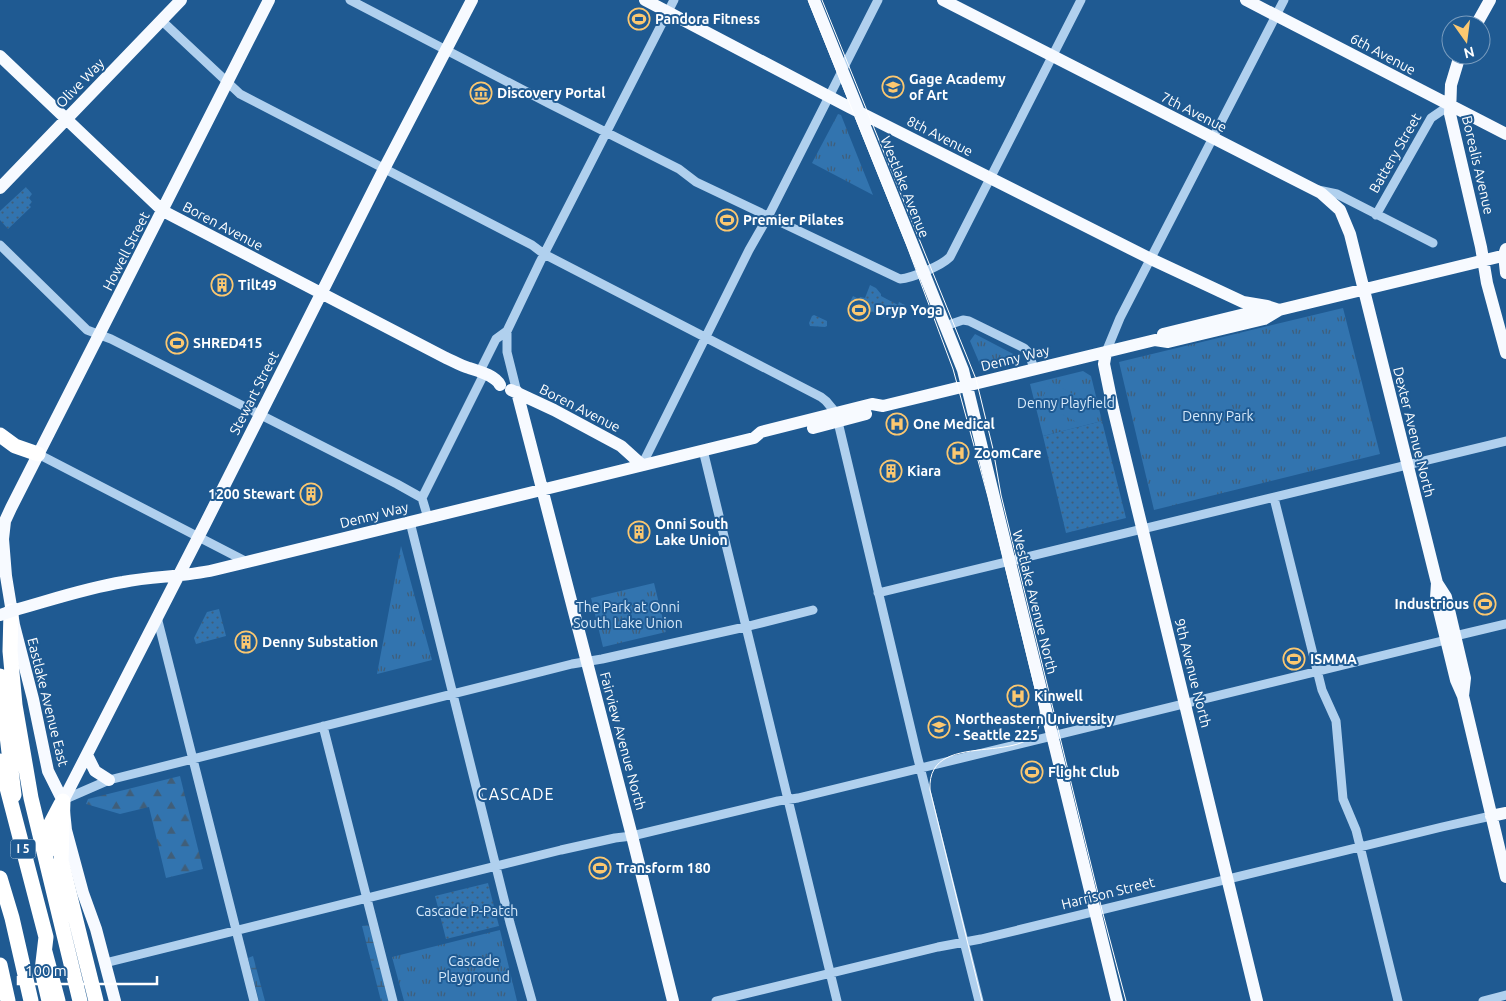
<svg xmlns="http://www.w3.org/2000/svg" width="1506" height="1001" font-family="Ubuntu,sans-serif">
  <defs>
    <pattern id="grass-dots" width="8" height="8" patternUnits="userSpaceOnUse" patternTransform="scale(1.25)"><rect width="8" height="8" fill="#3274af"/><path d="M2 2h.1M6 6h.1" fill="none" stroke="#405e79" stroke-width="1.8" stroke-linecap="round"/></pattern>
    <pattern id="forest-firs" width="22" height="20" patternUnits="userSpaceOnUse" patternTransform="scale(1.25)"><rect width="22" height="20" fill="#3274af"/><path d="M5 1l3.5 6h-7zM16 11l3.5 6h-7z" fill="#405e79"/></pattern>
    <pattern id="wetland-marsh" width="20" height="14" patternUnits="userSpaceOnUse" patternTransform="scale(1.25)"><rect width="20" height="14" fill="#3274af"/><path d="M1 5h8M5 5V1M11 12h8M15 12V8" fill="none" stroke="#405e79"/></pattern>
    <pattern id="park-tufts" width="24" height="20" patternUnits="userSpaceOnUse" patternTransform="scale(1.25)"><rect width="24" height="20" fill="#3274af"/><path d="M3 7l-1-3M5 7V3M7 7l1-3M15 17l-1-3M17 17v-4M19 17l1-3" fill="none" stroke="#405e79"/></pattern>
  </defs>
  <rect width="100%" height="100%" fill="#1f5a92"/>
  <path fill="url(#grass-dots)" d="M26,187l6,7 -3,4 3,4 -3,3 2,2 -23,22 -8,-9v-9z
    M870,285l6,3 5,6v2l17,9 1,-3 6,3 -1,3 3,2 -4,7 -4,-1 -1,3 -12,-2 -37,-13 4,-8 6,3 1,-2 5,1z
    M814,315l13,6v5l-2,1 -15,-1 -1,-3 3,-7z
    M1102,421l24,97 -60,15 -23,-97z
    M219,609l7,27 -30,8 -2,-6 13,-26z
    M488,883l11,43 -53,13 -11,-43z"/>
  <path fill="url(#forest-firs)" d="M180,776l23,93 -37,9 -17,-71 -29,7 -34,-10 2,-5z"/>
  <path fill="url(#wetland-marsh)" d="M368,925l4,9 17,67h-8l-19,-75z
    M253,956l12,45h-6l-11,-43z"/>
  <path fill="url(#park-tufts)" d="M838,114l3,1 32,80 -61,-32z
    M1343,308l37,146 -226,56 -35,-148z
    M975,334l46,24 -39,11 -12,-28z
    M1083,371l8,5 11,45 -59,15 -13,-52z
    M401,546l31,114 -55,14z
    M654,583l12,49 -63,15 -12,-49z
    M500,930l17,71h-113l-12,-44z"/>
  <path fill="#3274af" d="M1051,382l40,22 -11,20 -40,-22z"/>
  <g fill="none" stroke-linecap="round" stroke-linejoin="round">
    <path stroke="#b0d0ee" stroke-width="9" d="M350,0l198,103 131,66 17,13 204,97c12,-1 41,-13 50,-22l131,-257
      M161,20l79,74 292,151 12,9 277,143 5,4 10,12
      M1318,190l19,4 96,49
      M1376,215l55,-97 19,-13
      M0,245l87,85 24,9 286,145 25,14 6,20
      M945,326l18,-6 6,1 55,27 5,5 5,16
      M507,331v21l10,40
      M1106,352l14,-34 164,-318
      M480,371l16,-32 11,-8 33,-69 134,-262
      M838,422l79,333 62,246
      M703,450l134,551
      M38,454l209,108
      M642,465l107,-215 20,-35 109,-215
      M422,498l60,-120
      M1274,498l48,192 14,31 7,78 13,31 42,171
      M410,522l100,401 22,78
      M878,593l628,-152
      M157,617l97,384
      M1455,636l51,-12
      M323,726l70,275
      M63,800l46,-20 463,-116 30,-5 143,-32 68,-17
      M105,963l456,-113 54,-12 17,-2 146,-35 20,-3 648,-158
      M716,1001l222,-54 43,-8 461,-112 49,-11
      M1483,1001l23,-6"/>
    <path stroke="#f7faff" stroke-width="12" d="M645,0l204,107 302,152 92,43 24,4 12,4
      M814,0l149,370 154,631
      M943,0l378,193 19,17 10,24 87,349 -1,15 20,82 7,16 43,181
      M1246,0l260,134
      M1476,25l14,-25
      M1460,55l-9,30 -1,29 31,133 6,36 19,70
      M0,56l163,155 283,147c7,3 15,8 23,10 9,3 26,7 31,17
      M0,188l181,-188
      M1506,249l-2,6 2,18
      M1163,334l98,-24h18l227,-55
      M1106,352l-2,12 9,44 144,593
      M511,390l43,20 67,36 21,19
      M517,392l115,444 41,165
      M813,428l53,-14
      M1437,583l9,14 19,81 -2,18
      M15,610c36,-10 71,-22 108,-28 30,-6 61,-5 91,-12l540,-132 7,-6 111,-28 11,2 272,-66 13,2 96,-23 15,-9
      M87,755l8,16 14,9
      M63,801l142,-277 179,-355 88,-169
      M1491,816l15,-3
      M115,1001l-19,-72 -13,-36 -17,-63 -3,-29 -15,-30 -15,-72 -19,-74 -8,-49 -3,-37 2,-18 6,-13 258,-508"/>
    <path stroke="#fff" stroke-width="15" d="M0,435l15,11 23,8
      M11,611l-1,40 5,54 16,93 49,203
      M0,676l14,119
      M63,801l-2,59 35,141
      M48,851l2,-26 11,-21
      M0,878l12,40 19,83
      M45,952l13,49
      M0,965l8,36"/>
    <path stroke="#fff" stroke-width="1" d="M808,0l99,246 46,123 35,128 52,212c9,68 -114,12 -110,81l52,211
      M822,0l154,379 17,70 8,46 101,415 24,91"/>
    <path stroke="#f7faff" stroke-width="12" d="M0,615l15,-5"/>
    <path stroke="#fff" stroke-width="15" d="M0,761l46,176 -4,34 7,30"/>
  </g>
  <defs>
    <g id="stadium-ring" transform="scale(1.125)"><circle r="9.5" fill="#1f5a92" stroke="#fcc870" stroke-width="1.5"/><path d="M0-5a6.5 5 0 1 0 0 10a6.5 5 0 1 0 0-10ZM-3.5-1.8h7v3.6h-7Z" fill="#fcc870"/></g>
    <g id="school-ring" transform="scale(1.125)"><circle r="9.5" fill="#1f5a92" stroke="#fcc870" stroke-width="1.5"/><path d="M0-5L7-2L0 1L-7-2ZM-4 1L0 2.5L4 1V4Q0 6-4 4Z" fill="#fcc870"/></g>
    <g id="museum-ring" transform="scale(1.125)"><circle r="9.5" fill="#1f5a92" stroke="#fcc870" stroke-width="1.5"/><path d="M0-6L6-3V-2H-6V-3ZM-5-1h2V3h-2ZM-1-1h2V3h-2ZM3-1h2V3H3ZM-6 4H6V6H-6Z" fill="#fcc870"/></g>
    <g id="building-ring" transform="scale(1.125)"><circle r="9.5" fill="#1f5a92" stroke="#fcc870" stroke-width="1.5"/><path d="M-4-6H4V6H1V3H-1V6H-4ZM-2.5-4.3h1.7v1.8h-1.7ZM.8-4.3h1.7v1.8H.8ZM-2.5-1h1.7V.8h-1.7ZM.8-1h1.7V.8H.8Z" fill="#fcc870"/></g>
    <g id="hospital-ring" transform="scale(1.125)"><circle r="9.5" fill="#1f5a92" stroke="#fcc870" stroke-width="1.5"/><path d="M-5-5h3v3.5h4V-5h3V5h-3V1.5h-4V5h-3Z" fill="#fcc870"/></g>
    <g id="university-ring" transform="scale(1.125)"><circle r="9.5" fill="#1f5a92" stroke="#fcc870" stroke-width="1.5"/><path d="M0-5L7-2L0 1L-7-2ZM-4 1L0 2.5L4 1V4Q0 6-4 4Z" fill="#fcc870"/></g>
  </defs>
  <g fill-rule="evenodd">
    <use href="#stadium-ring" x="639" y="19"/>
    <use href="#school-ring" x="893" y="87"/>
    <use href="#museum-ring" x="481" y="93"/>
    <use href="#stadium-ring" x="727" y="220"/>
    <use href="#building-ring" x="222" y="285"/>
    <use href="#stadium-ring" x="859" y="310"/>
    <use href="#stadium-ring" x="177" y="343"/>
    <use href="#hospital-ring" x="897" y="424"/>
    <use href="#hospital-ring" x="958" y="453"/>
    <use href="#building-ring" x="891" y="471"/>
    <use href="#building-ring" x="311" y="494"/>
    <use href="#building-ring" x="639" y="532"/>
    <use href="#stadium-ring" x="1485" y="604"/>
    <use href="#building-ring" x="246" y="642"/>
    <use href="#stadium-ring" x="1294" y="659"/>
    <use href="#hospital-ring" x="1018" y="696"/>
    <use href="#university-ring" x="939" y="727"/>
    <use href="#stadium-ring" x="1032" y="772"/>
    <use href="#stadium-ring" x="600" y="868"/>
  </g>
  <g text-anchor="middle" stroke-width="4" stroke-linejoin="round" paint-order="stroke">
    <rect fill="#1f5a92" stroke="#bccede" stroke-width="1" x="10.5" y="839.5" width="25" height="19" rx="4"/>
    <g font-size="12" font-weight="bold" fill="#fff">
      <text x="23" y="853">I 5</text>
    </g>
    <g font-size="14" font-weight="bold" fill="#fff" stroke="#1f5a92" text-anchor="start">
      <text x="655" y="24">Pandora Fitness</text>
      <text x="909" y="84">Gage Academy<tspan x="909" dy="16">of Art</tspan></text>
      <text x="497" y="98">Discovery Portal</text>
      <text x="743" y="225">Premier Pilates</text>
      <text x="238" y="290">Tilt49</text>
      <text x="875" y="315">Dryp Yoga</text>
      <text x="193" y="348">SHRED415</text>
      <text x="913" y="429">One Medical</text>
      <text x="974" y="458">ZoomCare</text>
      <text x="907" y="476">Kiara</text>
      <text x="295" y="499" text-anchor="end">1200 Stewart</text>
      <text x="655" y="529">Onni South<tspan x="655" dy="16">Lake Union</tspan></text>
      <text x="1469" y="609" text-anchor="end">Industrious</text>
      <text x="262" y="647">Denny Substation</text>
      <text x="1310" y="664">ISMMA</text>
      <text x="1034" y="701">Kinwell</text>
      <text x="955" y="724">Northeastern University<tspan x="955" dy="16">- Seattle 225</tspan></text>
      <text x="1048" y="777">Flight Club</text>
      <text x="616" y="873">Transform 180</text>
    </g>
    <g font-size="14" fill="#fff" stroke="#1f5a92">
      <text transform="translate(1383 54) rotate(28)" y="5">6th Avenue</text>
      <text transform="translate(80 83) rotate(-46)" y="5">Olive Way</text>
      <text transform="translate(1194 112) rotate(27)" y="5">7th Avenue</text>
      <text transform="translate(940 136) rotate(27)" y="5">8th Avenue</text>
      <text transform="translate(1395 153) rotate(-60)" y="5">Battery Street</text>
      <text transform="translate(1478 165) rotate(77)" y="5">Borealis Avenue</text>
      <text transform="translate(905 187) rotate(68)" y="5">Westlake Avenue</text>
      <text transform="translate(223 226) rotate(28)" y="5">Boren Avenue</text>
      <text transform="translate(126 251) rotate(-63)" y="5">Howell Street</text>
      <text transform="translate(1015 358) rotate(-14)" y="5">Denny Way</text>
      <text transform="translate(254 393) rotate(-63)" y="5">Stewart Street</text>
      <text transform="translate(580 408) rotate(27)" y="5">Boren Avenue</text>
      <text transform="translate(1414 432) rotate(76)" y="5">Dexter Avenue North</text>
      <text transform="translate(374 515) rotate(-14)" y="5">Denny Way</text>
      <text transform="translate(1035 602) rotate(76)" y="5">Westlake Avenue North</text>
      <text transform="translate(1193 673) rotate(76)" y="5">9th Avenue North</text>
      <text transform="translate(48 702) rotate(76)" y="5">Eastlake Avenue East</text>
      <text transform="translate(623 741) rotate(75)" y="5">Fairview Avenue North</text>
      <text transform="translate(1108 893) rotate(-14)" y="5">Harrison Street</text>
    </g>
    <g font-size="14" fill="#d6e9fa" stroke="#1f5a92">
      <text x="1066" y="408">Denny Playfield</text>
      <text x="1218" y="421">Denny Park</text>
      <text x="628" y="612">The Park at Onni<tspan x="628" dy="16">South Lake Union</tspan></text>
      <text x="467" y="916">Cascade P-Patch</text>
      <text x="474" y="966">Cascade<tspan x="474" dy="16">Playground</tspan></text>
    </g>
    <g font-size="16" letter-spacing="1" fill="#fff" stroke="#1f5a92">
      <text x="516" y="800">CASCADE</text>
    </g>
  </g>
  <g transform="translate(1466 40) rotate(166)"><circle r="24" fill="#1f5a92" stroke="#799cbe"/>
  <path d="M0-4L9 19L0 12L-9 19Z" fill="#fcc870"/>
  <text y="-8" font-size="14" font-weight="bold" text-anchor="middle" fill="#ffffff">N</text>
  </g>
  <path d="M18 976v8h139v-8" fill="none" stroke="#ffffff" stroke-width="2.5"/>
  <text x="25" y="976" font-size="15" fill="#ffffff" stroke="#1f5a92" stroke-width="4" paint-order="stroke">100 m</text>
</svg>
